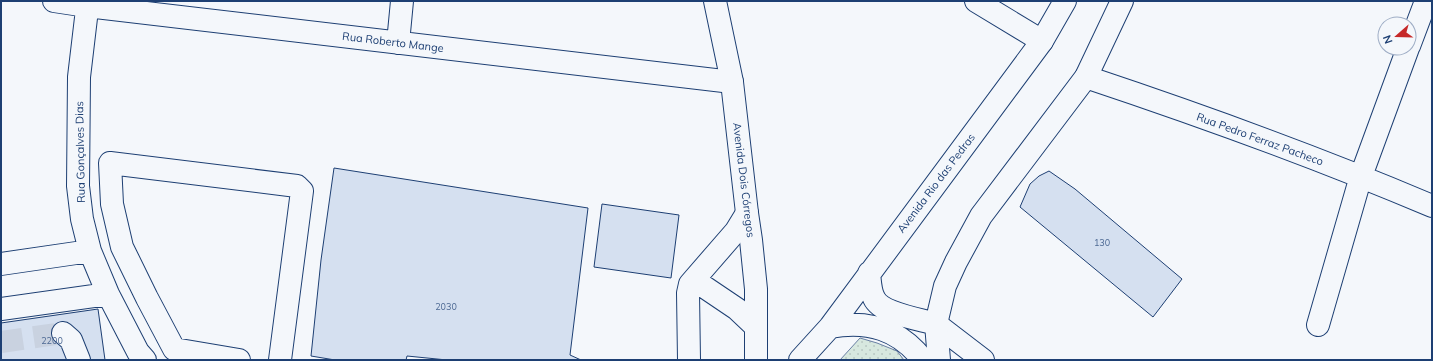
<svg xmlns="http://www.w3.org/2000/svg" width="1433" height="361" font-family="Mulish,sans-serif">
  <defs>
    <pattern id="grass-dots" width="8" height="8" patternUnits="userSpaceOnUse"><rect width="8" height="8" fill="#d7e8df"/><path d="M2 2h.1M6 6h.1" fill="none" stroke="#b8c8c3" stroke-width="1.8" stroke-linecap="round"/></pattern>
  </defs>
  <rect width="100%" height="100%" fill="#f4f7fb"/>
  <path fill="url(#grass-dots)" stroke="#687fa3" d="M860,338l17,5 20,8 7,9h-64z"/>
  <path fill="#d5e0f0" stroke="#1d3f73" d="M334,168l254,40 -18,147 11,5h-134l-40,-4 -1,4h-71l-24,-4 10,-96z
    M1049,171l26,18 107,90 -29,38 -133,-110 10,-23 9,-8z
    M602,204l77,11 -8,63 -77,-11z
    M98,309l7,51h-104v-37z"/>
  <g fill="none" stroke-linecap="round" stroke-linejoin="round">
    <path stroke="#c9d2e0" stroke-width="22" stroke-dasharray="22 11" stroke-linecap="butt" d="M1,342l62,-9"/>
    <g stroke="#1d3f73" stroke-width="24">
      <path id="minor" d="M54,1l33,5 645,76
        M88,1l-9,76 -1,109 4,33 8,32 18,43 30,58 7,8
        M976,1l66,40
        M398,43l4,-42
        M1409,46l17,-45
        M1086,77c117,39 233,81 346,129
        M1,264l89,-13
        M694,280l43,29 19,18
        M1,309l107,-15
        M936,324l47,36
        M1318,325l43,-149 47,-128
        M63,333l8,7 8,20
        M239,360l-65,-11 -27,-51 -25,-51 -10,-43 -2,-41 187,23 5,5 -22,169
        M689,360l-1,-67 2,-9 46,-53 11,-18"/>
    </g>
    <g stroke="#1d3f73" stroke-width="24">
      <path id="major" d="M715,1l17,81 15,131 4,27 5,49v71
        M869,273c1,8 1,18 5,25 7,16 46,21 62,26
        M830,327c38,-7 69,2 93,33
        M800,360l30,-33 212,-286 23,-40
        M939,360l-3,-36 9,-38 11,-24 25,-46 105,-139 36,-76"/>
    </g>
    <use href="#minor" stroke="#f4f7fb" stroke-width="22"/>
    <use href="#major" stroke="#f4f7fb" stroke-width="22"/>
  </g>
  <g text-anchor="middle" stroke-width="3" stroke-linejoin="round" paint-order="stroke">
    <g font-size="9" fill="#4b6792">
      <text x="1102" y="246">130</text>
      <text x="446" y="310">2030</text>
      <text x="52" y="344">2200</text>
    </g>
    <g font-size="11" fill="#1d3f73" stroke="#f4f7fb">
      <text transform="translate(393 42) rotate(7)" y="4">Rua Roberto Mange</text>
      <text transform="translate(1260 139) rotate(20)" y="4">Rua Pedro Ferraz Pacheco</text>
      <text transform="translate(80 152) rotate(-91)" y="4">Rua Gonçalves Dias</text>
      <text transform="translate(744 180) rotate(83)" y="4">Avenida Dois Córregos</text>
      <text transform="translate(936 183) rotate(-53)" y="4">Avenida Rio das Pedras</text>
    </g>
  </g>
  <rect width="1433" height="361" fill="none" stroke="#1d3f73" stroke-width="4"/>
  <g transform="translate(1397 36) rotate(250)"><circle r="19" fill="#f4f7fb" stroke="#9eadc5"/>
  <path d="M0-3L7 15L0 10L-7 15Z" fill="#c62828"/>
  <text y="-6" font-size="11" font-weight="bold" text-anchor="middle" fill="#1d3f73">N</text>
  </g>
</svg>
